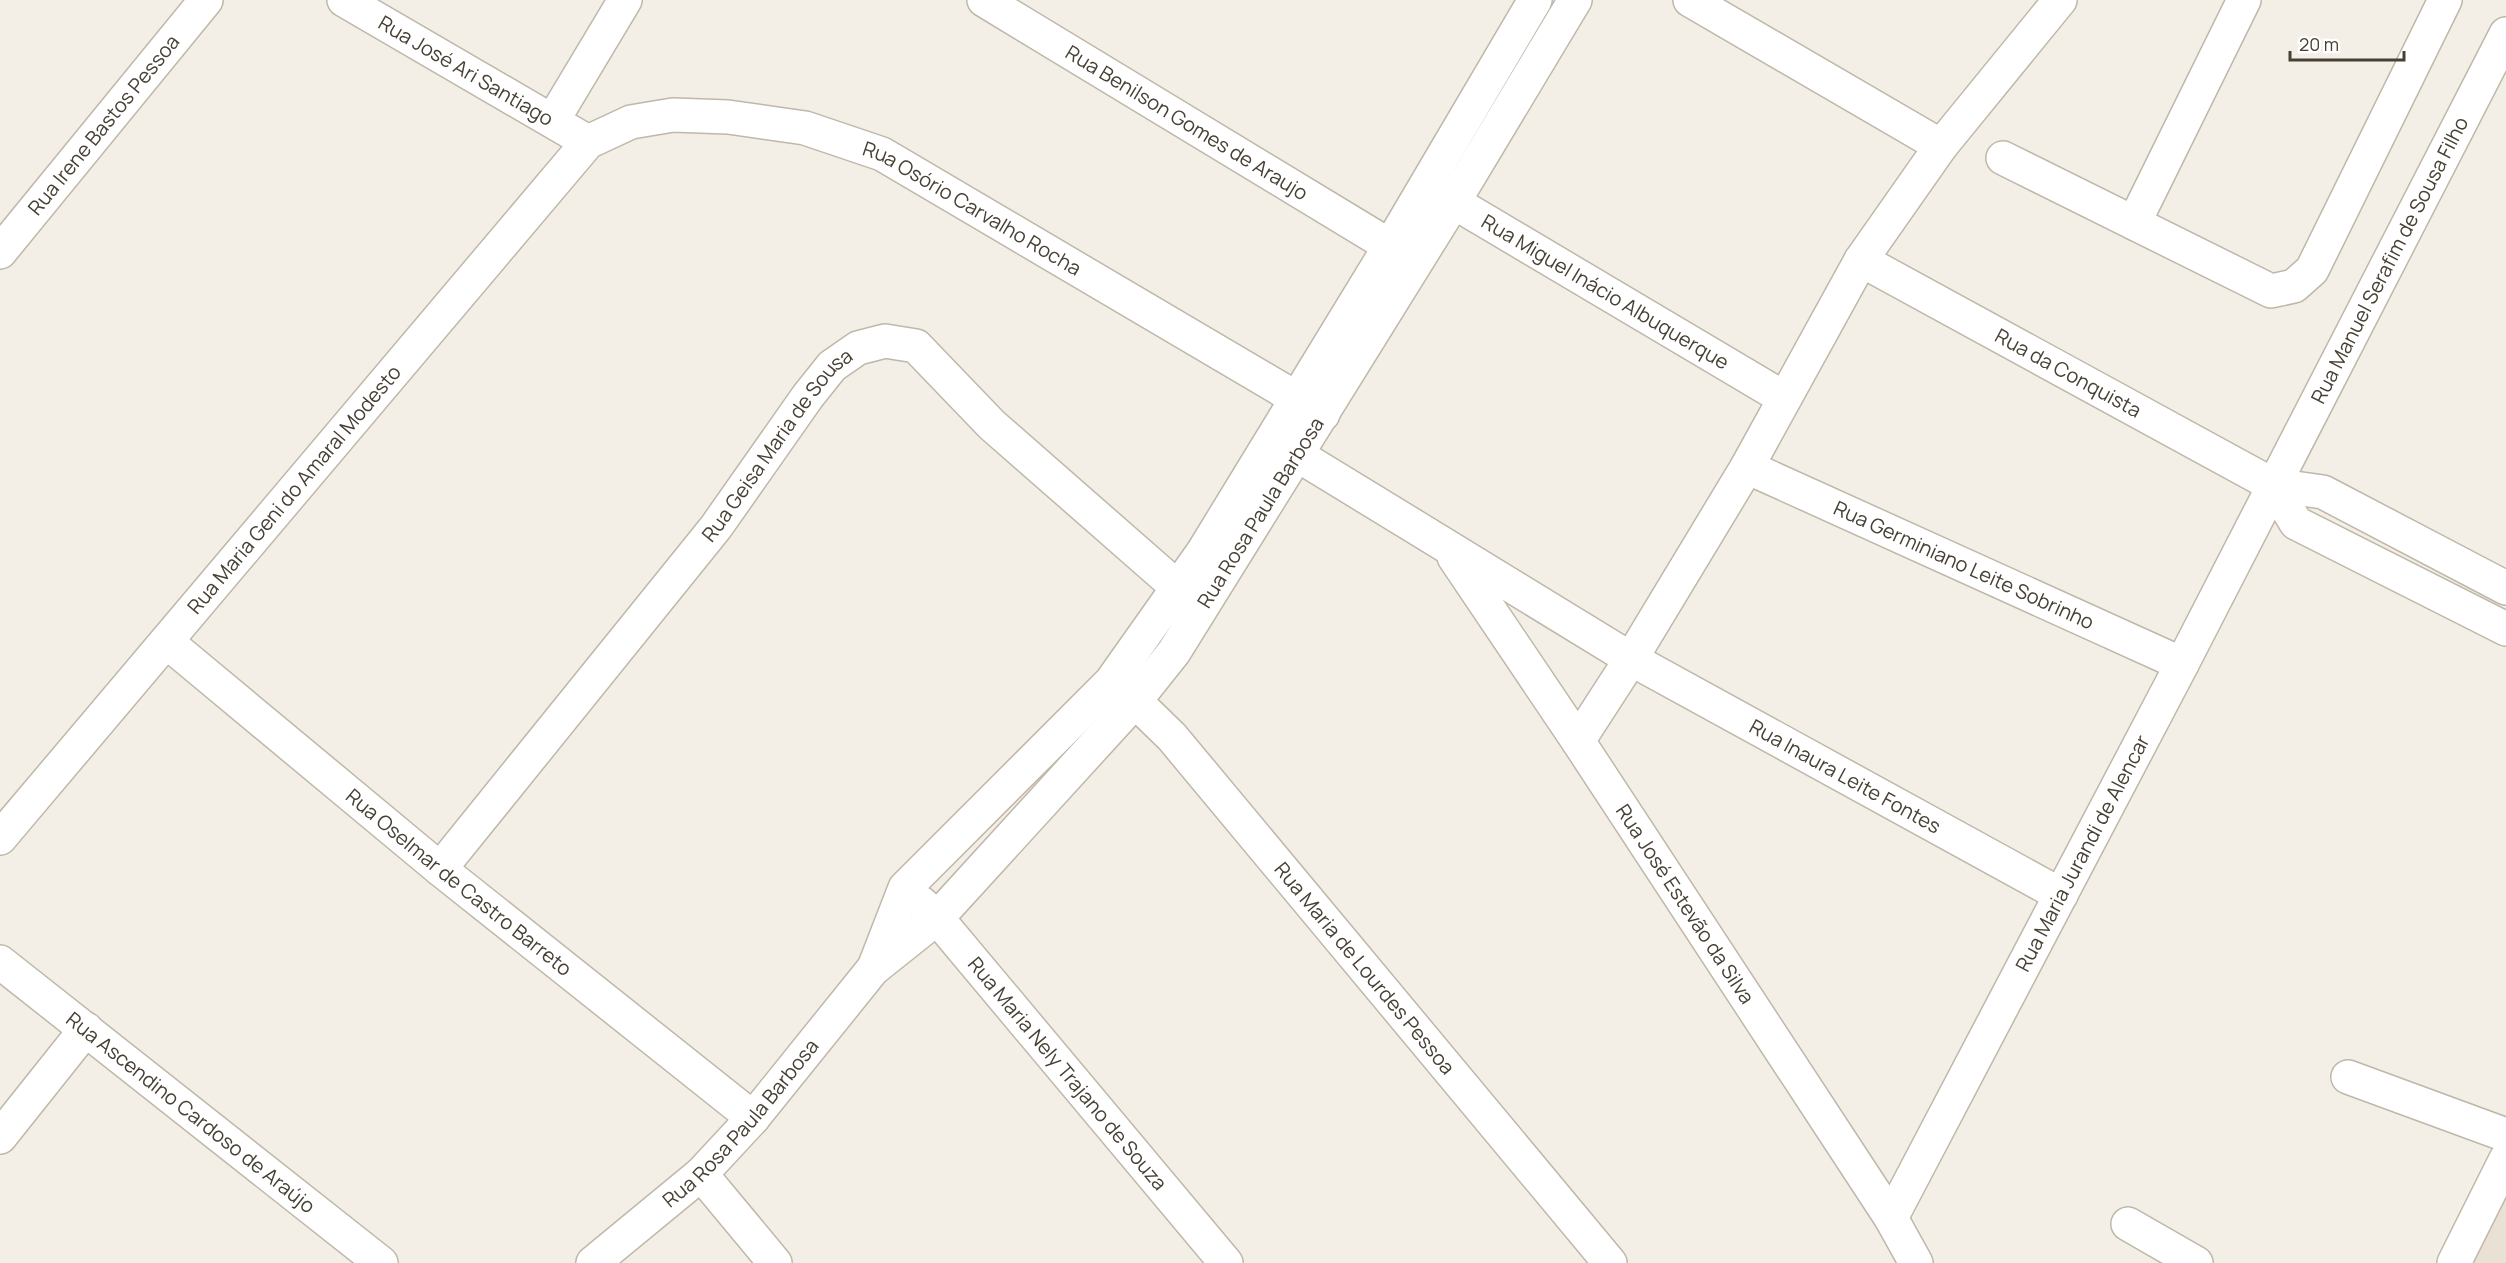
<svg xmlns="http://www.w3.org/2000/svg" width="2506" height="1263" font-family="Manrope,sans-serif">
  <rect width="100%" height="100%" fill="#f4efe6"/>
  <path fill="#e8e1d4" d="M2506,1179v84h-44z"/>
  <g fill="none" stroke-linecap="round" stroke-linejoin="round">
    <g stroke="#bfb7a9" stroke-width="36">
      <g id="minor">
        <path id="s1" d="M344,0l244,142"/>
        <path id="s2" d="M984,0l406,246"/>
        <path d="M1690,0l251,146"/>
        <path d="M553,120l72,-120"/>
        <path d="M2003,158l268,133 23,-5 18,-16 133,-270"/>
        <path id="s3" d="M1435,191l349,207"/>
        <path d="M2134,223l110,-223"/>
        <path id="s4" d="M0,252l206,-252"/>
        <path id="s5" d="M1861,260l412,225 50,7 183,96"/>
        <path id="s6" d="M1278,443l353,216 430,236"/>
        <path id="s7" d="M1747,467l435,197"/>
        <path d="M2273,485l23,38 210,106"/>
        <path id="s8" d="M1454,557l124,184 313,477 25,45"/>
        <path id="s9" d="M167,642l273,227 313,249"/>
        <path id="s10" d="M1118,688l17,13 37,36 438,526"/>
        <path d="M1578,741l53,-82 116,-192 114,-207 80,-114 119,-146"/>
        <path id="s11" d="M0,838l588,-696 43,-20 42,-7 55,2 77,11 77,26 441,260"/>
        <path id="s12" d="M440,869l276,-342 92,-131 24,-30 26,-18 27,-7 31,5 76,79 185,162"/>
        <path id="s13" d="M921,903l16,15 289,345"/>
        <path id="s14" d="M0,962l381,301"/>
        <path d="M874,968l31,-80 206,-206 92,-130 187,-306 145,-246"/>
        <path d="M2348,1077l158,58"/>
        <path d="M0,1137l86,-108"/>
        <path d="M701,1174l74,89"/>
        <path id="s15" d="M1891,1218l291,-554 324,-630"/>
        <path d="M2128,1224l68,39"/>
        <path id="s16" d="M593,1263l108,-89 52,-56 120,-149 64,-51 198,-217 39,-49 279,-449 122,-203"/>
        <path d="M2454,1263l52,-104"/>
      </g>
    </g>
    <use href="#minor" stroke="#fff" stroke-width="33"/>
  </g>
  <g text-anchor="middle" stroke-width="5" stroke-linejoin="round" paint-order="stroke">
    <g font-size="20" fill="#474035" stroke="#fff">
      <text dy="7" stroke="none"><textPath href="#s1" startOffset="141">Rua José Ari Santiago</textPath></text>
      <text dy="7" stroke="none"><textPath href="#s2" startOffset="237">Rua Benilson Gomes de Araujo</textPath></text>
      <text dy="7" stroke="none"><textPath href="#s4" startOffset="164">Rua Irene Bastos Pessoa</textPath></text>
      <text dy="7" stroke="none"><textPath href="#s11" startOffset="1320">Rua Osório Carvalho Rocha</textPath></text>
      <text dy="7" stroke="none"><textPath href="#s15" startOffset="1080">Rua Manuel Serafim de Sousa Filho</textPath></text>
      <text dy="7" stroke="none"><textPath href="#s3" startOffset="198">Rua Miguel Inácio Albuquerque</textPath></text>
      <text dy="7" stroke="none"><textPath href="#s5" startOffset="236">Rua da Conquista</textPath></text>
      <text dy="7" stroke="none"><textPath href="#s12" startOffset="542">Rua Geisa Maria de Sousa</textPath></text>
      <text dy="7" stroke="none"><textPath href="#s11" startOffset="456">Rua Maria Geni do Amaral Modesto</textPath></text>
      <text dy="7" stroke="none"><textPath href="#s16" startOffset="1010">Rua Rosa Paula Barbosa</textPath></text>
      <text dy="7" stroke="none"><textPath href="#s7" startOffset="238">Rua Germiniano Leite Sobrinho</textPath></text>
      <text dy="7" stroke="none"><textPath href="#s6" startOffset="658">Rua Inaura Leite Fontes</textPath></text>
      <text dy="7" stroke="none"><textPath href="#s15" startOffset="412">Rua Maria Jurandi de Alencar</textPath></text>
      <text dy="7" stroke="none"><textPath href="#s9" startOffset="378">Rua Oselmar de Castro Barreto</textPath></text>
      <text dy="7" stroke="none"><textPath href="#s8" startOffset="417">Rua José Estevão da Silva</textPath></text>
      <text dy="7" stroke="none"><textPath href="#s10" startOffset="374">Rua Maria de Lourdes Pessoa</textPath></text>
      <text dy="7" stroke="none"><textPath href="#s13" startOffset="225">Rua Maria Nely Trajano de Souza</textPath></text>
      <text dy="7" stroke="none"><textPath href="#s14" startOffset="243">Rua Ascendino Cardoso de Araújo</textPath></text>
      <text dy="7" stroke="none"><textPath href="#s16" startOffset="204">Rua Rosa Paula Barbosa</textPath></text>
    </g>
  </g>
  <path d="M2290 51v9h114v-9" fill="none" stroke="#474035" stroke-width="3"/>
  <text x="2299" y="51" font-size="18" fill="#474035" stroke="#ffffff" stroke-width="4.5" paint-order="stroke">20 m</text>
</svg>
